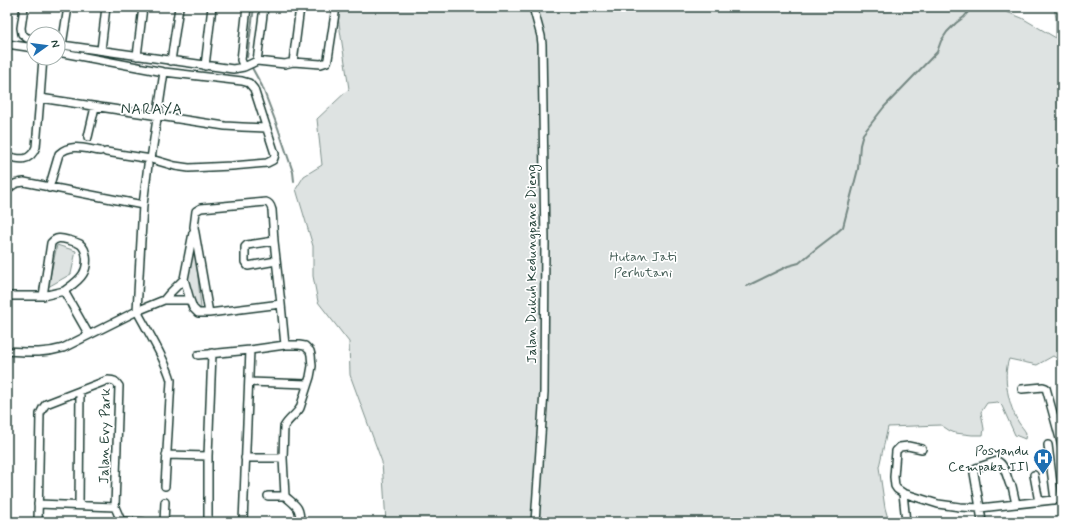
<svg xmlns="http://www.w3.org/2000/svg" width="1069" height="529" font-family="Mynerve,sans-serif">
  <rect width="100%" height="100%" fill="#fff"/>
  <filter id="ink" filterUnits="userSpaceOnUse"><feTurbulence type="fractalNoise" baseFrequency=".025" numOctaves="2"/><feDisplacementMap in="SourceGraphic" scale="8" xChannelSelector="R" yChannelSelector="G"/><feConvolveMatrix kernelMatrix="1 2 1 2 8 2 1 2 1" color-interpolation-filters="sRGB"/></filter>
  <g filter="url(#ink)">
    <path fill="#dee3e2" stroke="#7e908b" d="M340,7h654l28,11 34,20v-20l-2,-11h8v358l-4,-6 -5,-3 -16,9 -28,-6c-7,18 0,48 10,64 2,3 5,6 7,10l-1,6 -10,-4 -13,-29 -4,-4 -11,1 -6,9 3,17 -1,6h-11l-17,-2 -5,-2 -9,-6 -53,2 -9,40 6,41 4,14h-503l-4,-60 -32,-87 -1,-33 -31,-40 -5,-26v-30l-17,-57 8,-13 18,-11 -5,-46 32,-30 -11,-72z
      M57,245l19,6 -5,23 -23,13z
      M195,247l6,61 -6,1 -6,-14 -2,-19 3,-24z"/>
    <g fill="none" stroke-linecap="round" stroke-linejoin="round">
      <path stroke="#758883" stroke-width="2" d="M247,57l7,-50
        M251,66l11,20 16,42 15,44 1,9
        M747,286l41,-20 11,-3 18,-15 17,-13 9,-8 15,-58 2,-24 3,-11 21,-27 53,-55 4,-11 6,-9 9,-9 8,-6 8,-10"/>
      <g stroke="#1f3d34" stroke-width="10">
        <path id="minor" d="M24,7l-3,21 1,6 5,4 7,1
          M68,7l-6,38 171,24 11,-2
          M247,7l-6,53 3,7 13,-6 28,3 8,-2 28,2 6,-2 1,-3 8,-52
          M533,7l8,29 1,8 3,199 -1,149 -9,130
          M7,44l27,4
          M101,50l5,-43
          M58,52l106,20 78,9 7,2 5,6 21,65 -1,4 -1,2 -6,3 -35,3 -43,2 -14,-2 -24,-7 -45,-7
          M137,56l6,-49
          M43,58l-3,40 185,28 17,1 24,1
          M171,61l8,-54
          M257,61l7,-54
          M293,62l7,-55
          M205,66l7,-59
          M88,137l7,-30
          M7,156c13,4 23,6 29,-9l4,-49
          M151,159l13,-87
          M49,188l10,-34c12,-11 27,-5 41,-3
          M7,191c5,-7 9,-8 17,-9l119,23
          M184,279l-15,15 -5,6h26l3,8 5,5h11l72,-9 -7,-63 -27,4 -2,2v15l3,4 28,-5
          M7,296h36l8,-53c5,-6 10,-5 17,-3 4,1 8,2 12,4 8,6 8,22 3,30 -4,7 -12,12 -19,17l25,44
          M43,296l21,-5
          M164,300l-27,11c11,21 28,47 34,69l-6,106
          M190,300l-6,-21 9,-46
          M281,304l4,41
          M209,313l-15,-86 2,-16 5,-3 65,-6c4,1 5,4 6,8l2,31
          M7,351c20,1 36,3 56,-3l74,-37 6,-106 5,-40
          M198,355l52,-5 35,-5h14l6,1 5,5 1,4 1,11 -2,11 -10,31c-4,7 -12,11 -16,19l-1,31
          M249,382l58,2
          M1022,389l21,-2 3,1 16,58
          M1048,445l7,55
          M922,449l-14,-3 -8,1 -4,4 -2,26 1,9 2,3 6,4 35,11 22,3 20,1 82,-9
          M166,455l42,1
          M245,458h38l2,38c11,10 15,10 15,26
          M1034,475l5,27
          M903,493l3,29
          M268,496h17
          M38,504l77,3
          M79,505l1,-114
          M38,522l2,-108 3,-6 3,-4 62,-24c6,0 8,1 11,6l-4,121 6,14 22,1
          M164,522l1,-20
          M208,522v-66l4,-103
          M243,522l7,-172
          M982,522l-2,-14 -6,-35v-3l2,-2 21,-7c8,3 10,17 13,24l2,1 4,18"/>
      </g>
      <use href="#minor" stroke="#fff" stroke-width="7"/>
    </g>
  </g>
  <defs>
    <g id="hospital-pin" transform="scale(1)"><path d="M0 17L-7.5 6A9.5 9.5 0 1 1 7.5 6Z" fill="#1f6fb2" stroke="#fff"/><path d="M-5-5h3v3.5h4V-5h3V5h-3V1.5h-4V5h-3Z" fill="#fff"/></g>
  </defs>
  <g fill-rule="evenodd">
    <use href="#hospital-pin" x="1043" y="458"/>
  </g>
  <g text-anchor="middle" stroke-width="3.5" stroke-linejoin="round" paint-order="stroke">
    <g font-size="14" fill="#455e57" stroke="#fff">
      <text x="643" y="261">Hutan Jati<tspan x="643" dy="16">Perhutani</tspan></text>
    </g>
    <g font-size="14" fill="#1f3d34" stroke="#fff">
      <text transform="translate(531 264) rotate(-90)" y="5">Jalan Dukuh Kedungpane Dieng</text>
      <text transform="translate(104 436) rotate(-89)" y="5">Jalan Evy Park</text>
    </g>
    <g font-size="14" fill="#1f3d34" stroke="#fff" text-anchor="end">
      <text x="1029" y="455">Posyandu<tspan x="1029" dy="16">Cempaka III</tspan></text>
    </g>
    <g font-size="15" letter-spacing="1" fill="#1f3d34" stroke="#fff">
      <text x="152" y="114">NARAYA</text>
    </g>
  </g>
  <rect width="1069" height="529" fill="none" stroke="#fff" stroke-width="24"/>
  <rect x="12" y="12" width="1045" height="505" fill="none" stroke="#1f3d34" stroke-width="1.5" filter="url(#ink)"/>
  <g transform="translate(46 46) rotate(76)"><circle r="19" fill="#ffffff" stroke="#a5b1ae"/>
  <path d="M0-3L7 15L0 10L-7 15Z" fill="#1f6fb2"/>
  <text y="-6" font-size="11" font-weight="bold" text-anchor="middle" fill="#1f3d34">N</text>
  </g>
</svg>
